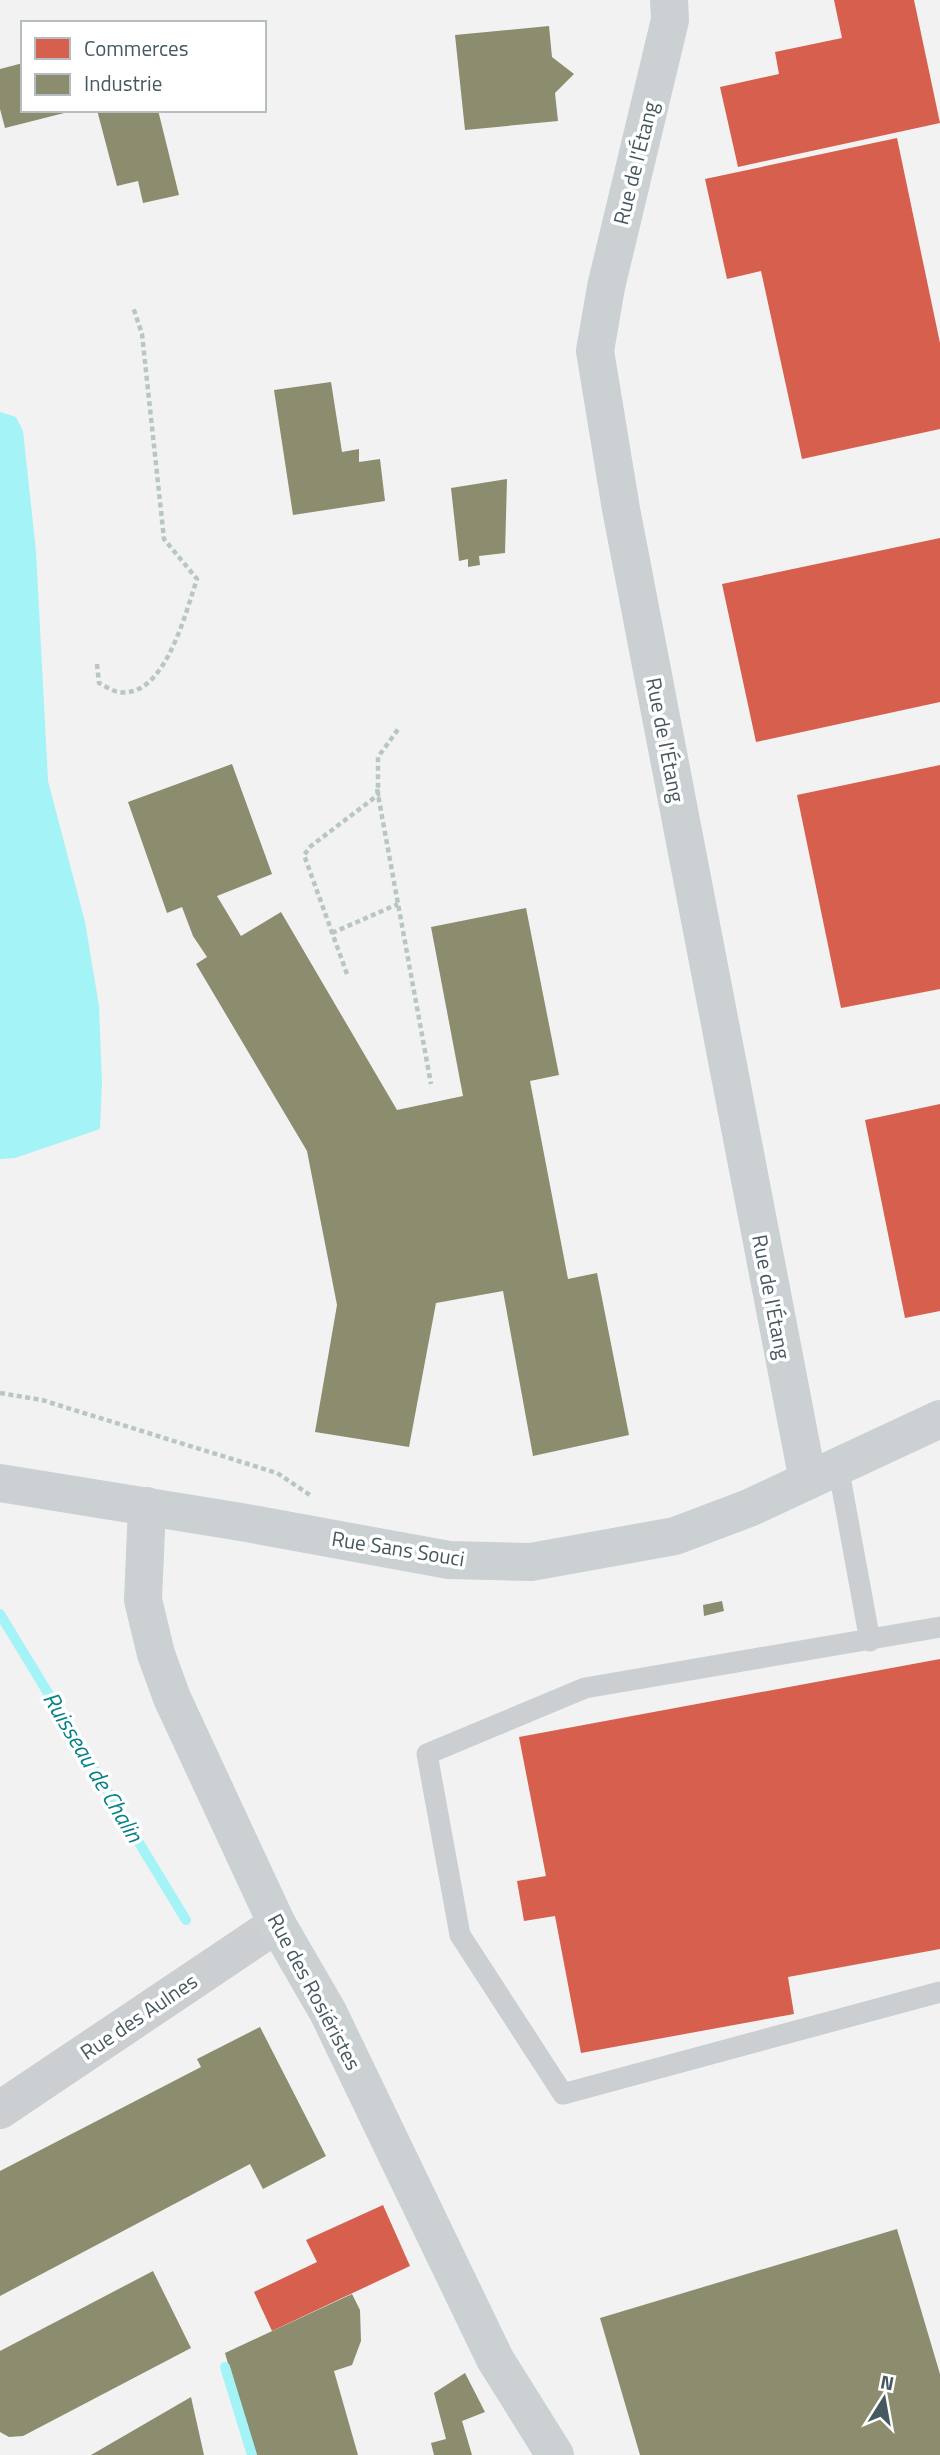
<svg xmlns="http://www.w3.org/2000/svg" width="940" height="2455" font-family="'Titillium Web',sans-serif">
  <rect width="100%" height="100%" fill="#f2f2f2"/>
  <path fill="#a4f3f6" d="M0,412l16,5 7,14 13,120 12,230 37,141 14,84 3,76 -2,47 -85,29 -15,1z"/>
  <path fill="#d6604d" d="M834,0h80l26,123 -202,44 -18,-80 59,-13 -4,-22 67,-14z
    M897,138l43,205v86l-138,30 -41,-188 -34,8 -22,-100z
    M940,538v164l-184,40 -34,-158z
    M940,765v224l-99,19 -44,-213z
    M940,1104v207l-35,7 -40,-198z
    M940,1659v290l-152,28 6,37 -213,39 -26,-137 -31,5 -7,-40 29,-5 -27,-139z
    M383,2205l27,61 -138,65 -18,-39 63,-30 -11,-22z"/>
  <path fill="#8c8c6e" d="M549,26l3,31 22,17 -19,19 3,28 -93,9 -10,-95z
    M23,63v47l49,1 -67,17 -5,-19v-40z
    M97,110h61l21,85 -36,8 -5,-22 -21,5z
    M331,382l11,70 17,-3v13l21,-3 5,42 -92,14 -19,-125z
    M507,479l-2,74 -26,3 1,9 -12,2v-8l-9,2 -8,-73z
    M232,764l40,110 -55,22 24,40 40,-24 116,198 66,-14 -32,-169 95,-19 33,167 -29,6 38,198 29,-6 32,162 -96,21 -30,-165 -67,12 -27,144 -94,-15 22,-127 -30,-154 -111,-187 11,-7 -14,-21 -11,-29 -15,6 -39,-111z
    M722,1601l2,10 -20,5 -1,-11z
    M260,2027l66,129 -63,33 -13,-25 -250,132v-125l201,-104 -4,-8z
    M897,2229l43,145v81h-300l-40,-137z
    M153,2271l38,77 -168,88 -14,1 -9,-5v-81z
    M352,2294l8,16 1,31 -9,24 -18,6 24,84h-104l-29,-102z
    M465,2373l20,39 -23,9 10,34h-38l-3,-12 15,-4 -12,-46z
    M191,2397l13,58h-113z"/>
  <g fill="none" stroke-linecap="round" stroke-linejoin="round">
    <path stroke="#a4f3f6" stroke-width="10" d="M0,1614l186,306
      M225,2367l27,88"/>
    <path stroke="#b8c7c0" stroke-width="4.5" stroke-dasharray="5 3.5" stroke-linecap="butt" d="M97,664l2,19c6,3 13,8 20,9 46,7 67,-81 78,-113l-33,-40 -22,-205 -9,-27
      M377,789l54,295
      M332,933l66,-29
      M347,974l-43,-119 7,-9 67,-51v-38l21,-29
      M0,1393l42,7 235,73 33,22"/>
    <path stroke="#cbcfd1" stroke-width="21" d="M838,1466l32,175
      M940,1627l-355,61 -158,66 33,181 103,159 377,-102"/>
    <path stroke="#cbcfd1" stroke-width="38" d="M0,2110l277,-186"/>
    <path stroke="#cbd0d3" stroke-width="38" d="M669,0l1,20 -64,267 -11,64 26,158 187,972
      M0,1483l241,39 208,38 82,2 144,-26 74,-28 191,-89
      M147,1506l-4,94 13,54 16,44 105,226 51,88 167,347 60,96"/>
  </g>
  <g text-anchor="middle" stroke-width="7" stroke-linejoin="round" paint-order="stroke">
    <g font-size="21" fill="#465961" stroke="#fff">
      <text transform="translate(636 163) rotate(-76)" y="7">Rue de l'Étang</text>
      <text transform="translate(665 740) rotate(79)" y="7">Rue de l'Étang</text>
      <text transform="translate(771 1297) rotate(79)" y="7">Rue de l'Étang</text>
      <text transform="translate(398 1549) rotate(9)" y="7">Rue Sans Souci</text>
      <text transform="translate(314 1992) rotate(62)" y="7">Rue des Rosiéristes</text>
      <text transform="translate(139 2017) rotate(-34)" y="7">Rue des Aulnes</text>
    </g>
    <g font-size="23" font-style="italic" fill="#058287" stroke="#fff">
      <text transform="translate(93 1767) rotate(59)" y="8">Ruisseau de Chalin</text>
    </g>
  </g>
  <rect x="21" y="21" width="245" height="91" fill="#ffffff" stroke="#b5bdc0" stroke-width="2"/>
  <rect x="35" y="38" width="35" height="21" fill="#d6604d" stroke="#b5bdc0" stroke-width="2"/>
  <text x="84" y="56" font-size="21" fill="#465961">Commerces</text>
  <rect x="35" y="74" width="35" height="21" fill="#8c8c6e" stroke="#b5bdc0" stroke-width="2"/>
  <text x="84" y="91" font-size="21" fill="#465961">Industrie</text>
  <g transform="translate(884 2399) rotate(11)" stroke="#ffffff" stroke-width="5" paint-order="stroke">
  <path d="M0-5L12 26L0 18L-12 26Z" fill="#465961"/>
  <text y="-10" font-size="19" font-weight="bold" text-anchor="middle" fill="#465961">N</text>
  </g>
</svg>
